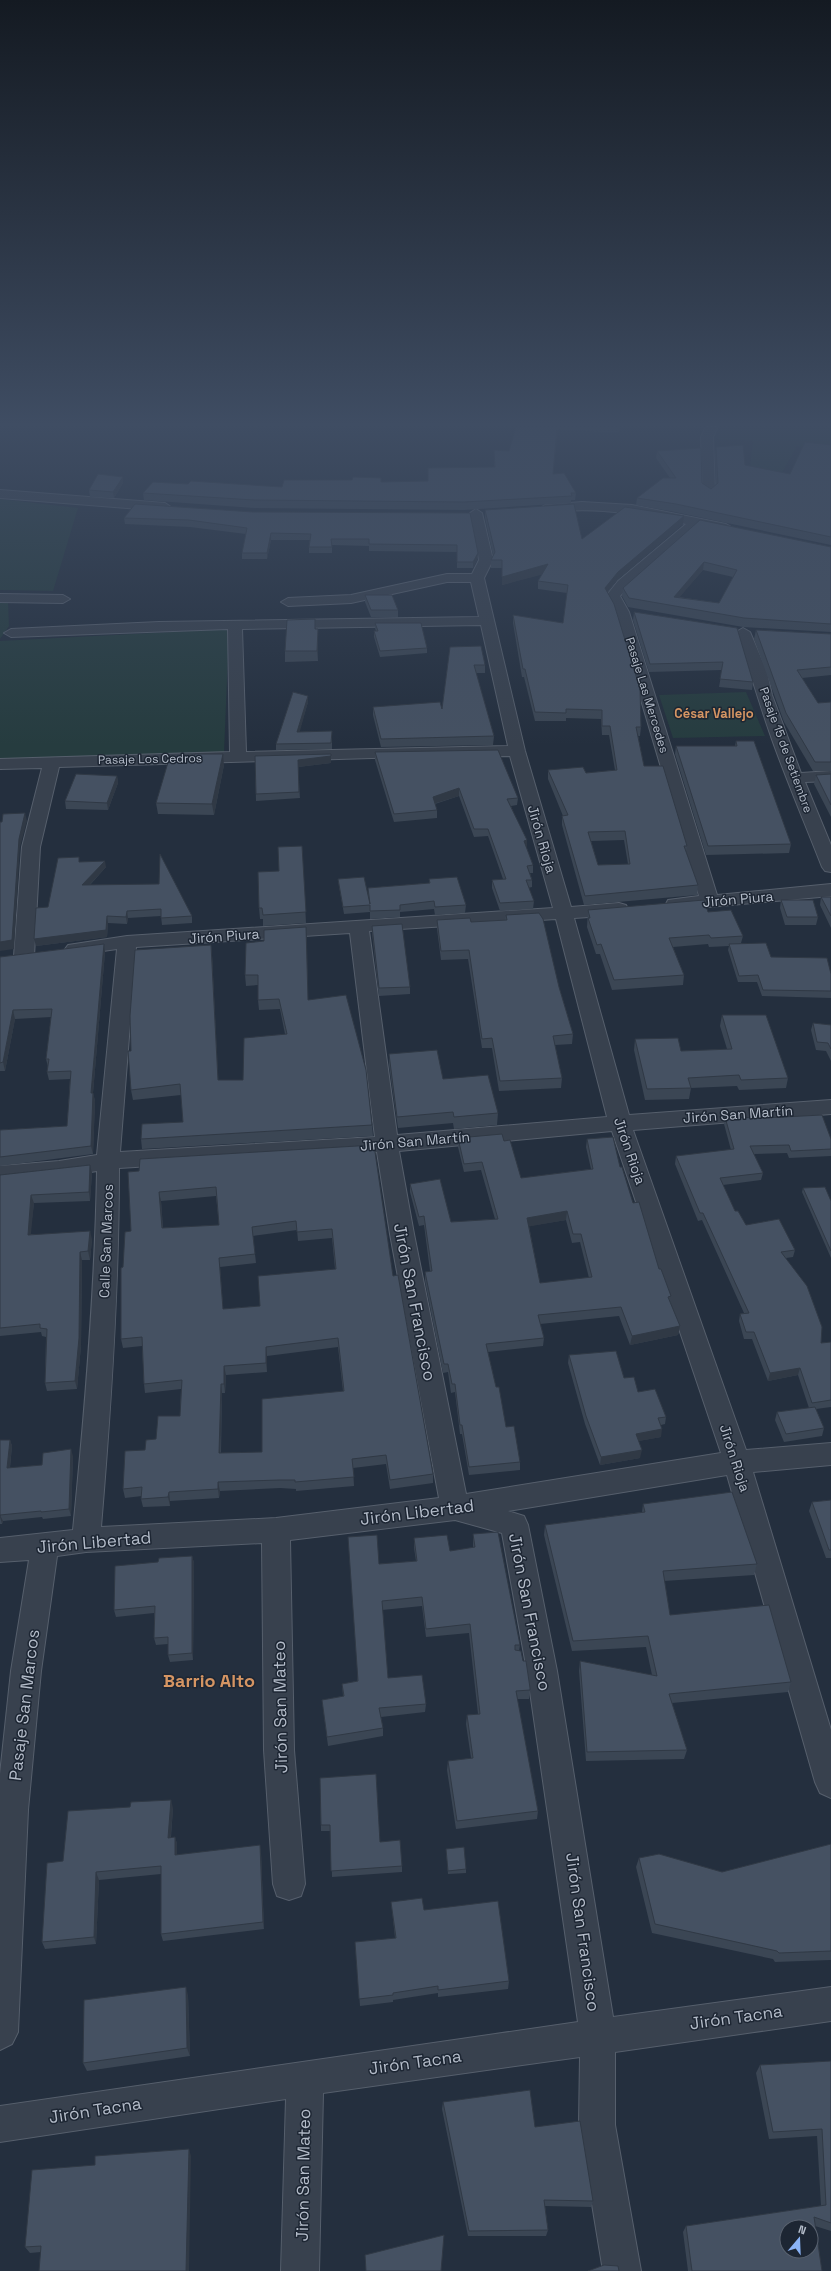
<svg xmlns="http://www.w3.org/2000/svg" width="831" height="2271" font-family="'Space Grotesk',sans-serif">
  <rect width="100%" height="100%" fill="#242f3e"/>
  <path fill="#263c3f" d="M722,427h109v24l-34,-5 -18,32 -30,-2 4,-35 -36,-2z
    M0,499l78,9 -25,83 -53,-1z
    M0,601h8l1,25 -9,13z
    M229,629l-5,124 -224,8v-120z
    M746,692l19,44 -92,2 -14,-43z"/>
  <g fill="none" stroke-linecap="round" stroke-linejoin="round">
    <g stroke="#565f6c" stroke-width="2">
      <path id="street" d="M706,427h12l-5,10 2,54 -6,4 -6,-4 -2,-54z
        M0,490l165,13 6,4 -6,4 -165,-13z
        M582,502l50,3 94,19 7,4 -7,4 -27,-6 -71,61 -8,9 9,16 88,283 114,-11v12l-156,14 -7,-2 -2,-4 2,-4 31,-4 -84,-284 -9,-16 12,-15 68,-57c-40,-8 -80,-16 -121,-13 -8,1 -22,5 -26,-2l6,-4z
        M476,509l6,4 11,47 -9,18 41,173 46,156 48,-4 7,2 2,4 -2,4 -7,2 -45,3 55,197 202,-15v14l-198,16 113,320 85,-7v22l-78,7 78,258v68l-11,-5 -5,-11 -88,-307 -219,36 16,5 4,9 29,146 56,346 218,-30v34l-216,31v73l26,146h-38l-24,-146 1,-68 -257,36 -4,178h-38l5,-172 -286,43v-36l578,-84 -51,-351 -25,-138 -47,-13 -165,20 4,210 11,134 -4,12 -12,4 -12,-4 -4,-12 -9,-134 -2,-207 -176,9 -29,4 -16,115 -13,139 -10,222 -6,12 -12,6v-276l11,-103 18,-111 -29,2v-24l73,-8c12,-120 22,-239 24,-359l-38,6 -59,5v-16l59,-5 38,-6 20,-206 -42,6 -7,-2 -3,-4 3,-4 59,-9 426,-28 -43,-152 -104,1 -347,10 -19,80 -6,109 -3,4 -7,2 -7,-2 -3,-4 8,-109 20,-79 -42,1v-10l230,-7 -2,-123 -217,8 -7,-4 7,-4 148,-7 320,-5 -8,-35h-24l-96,21 -63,3 -7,-4 7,-4 63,-3 96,-21h25l7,-14 -9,-47zM481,625l27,121 -262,6 -4,-123zM556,919l51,198 -210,18 -28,-204zM350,933l25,204 -255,15 16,-205zM612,1131l109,322 -255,41 -52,-260 -15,-83zM377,1152l13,82 49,264 -163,20 -175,9c10,-119 18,-239 18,-359z
        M0,594l63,1 7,4 -7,4 -63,-1z
        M743,628l7,4 17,40 5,23 29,78 30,-2v10l-26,1 26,63v27l-6,-1 -3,-4c-16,-41 -33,-81 -48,-122 -14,-38 -24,-76 -38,-113z"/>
    </g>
    <use href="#street" fill="#38414e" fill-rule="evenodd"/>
  </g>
  <path fill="#3b4654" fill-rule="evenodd" d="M516,427h104l-1,6 -61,-4 -5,45 23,19 -1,7h-4v3l-107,7 -210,-2 -110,-8 -1,-7 45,-9 94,3 99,-5 47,-1v-13l66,-1v-17l15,1z
    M692,427h14l-2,1z
    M831,445v100l-156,-33 -39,-7 1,-7 33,-20 -14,-20 1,-7 45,32 9,6 5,-5 -1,-30 1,-7 29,18 45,9z
    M123,483l-9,15 -24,-1 -1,-7z
    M485,510l97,29 101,-15 -66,56 -9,12 33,135 -1,9h-2l6,30 43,80 -1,6 12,33 -1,10 -113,10 -22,-80v-9h1l-15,-37v-9l38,3 29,-3 -6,-35h-7l-1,-16 -35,-1v3h-31l-11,-44h-2l-9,-54v-8l50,8 4,-30 -29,-4v-8l4,-7 -40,11v-17h-11v-8l2,-5 -8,-37zM624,840l4,24 -30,1 -7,-24z
    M253,512l217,1 8,40 -1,7 -4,8h-16v-16l-88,-1v-5l-37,-1v8h-23v-6l1,-7h-39l-4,19h-25v-6l4,-19 -56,-7 -65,-3 -1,-6z
    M700,520l131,27v85l-88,-5 -115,-20 -6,-11 1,-8zM703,570l30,7 -14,26 -40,-6z
    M365,595l33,15v7h-27l-6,-15z
    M634,612l103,16 16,54 -1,8 -33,-3 3,-17 -73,2 -16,-52z
    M315,619l1,10h2v32l-33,1v-11z
    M375,623l52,25v5l-47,4 -6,-20v-6h2l-1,-3z
    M756,630l75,4v41l-29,3 16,25 13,-1v69h-18l-29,-49 -30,-83z
    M450,647l35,18v8h-9l18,63 -1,9 -112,2 -8,-32v-8l69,2z
    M308,702l-9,30 33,-1v18l-56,1v-6z
    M736,741l55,103 -2,9 -83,2 -31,-101 1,-8h59z
    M375,752l143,46 -1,7 -6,1 22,59v8h-3l2,7v7l-4,1 6,13 -1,8 -33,2 -8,-23v-8l11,-1 -15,-43 -14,1 -15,-41 -24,8 2,6v8l-43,4 -19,-62z
    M331,754v9l-33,4 2,31 -44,3 -1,-45z
    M194,759l30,6 -10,50 -56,-1 -2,-11z
    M831,774v43l-17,-33 2,-9z
    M117,776l1,7 -10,27 -42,-1 -1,-8z
    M302,846l4,77 -43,3v-7h-3l-1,-11 20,-37z
    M80,862l26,5 -16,18 102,31v7l-30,2 -1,-9 -33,2 -1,6 -19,-1 -1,14 -71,9 12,-39z
    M338,879l30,20v-11l61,-5v-4l37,26 -1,8 -30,2 -1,-6 -34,3v5l-30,2v-7l-26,2 -5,-28z
    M821,897h10v31l-11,-23z
    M781,900l37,17 -2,8h-31l-5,-17z
    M588,910l120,2 35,24 -2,7 30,14 60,17v24l-69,-2 -5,-14h-19l-10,-32 1,-4 -20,1 -1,-3 -35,3 11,28 -1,10 -71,5 -12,-36h-4l-9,-27z
    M506,915l53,72 14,47 -1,10 -17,1 7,33 -1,10 -62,3 -7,-43h-10l-14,-89 -27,1 -4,-31v-9l34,2 34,-2z
    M372,926l38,61v7l-31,2 -7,-63z
    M306,927l2,73 64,125 1,11 -231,13 -1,-10 42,-17 -2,-27 -48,5 -2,-10v-39l80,-106 1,10 6,125h25l42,-46 -5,-25 -21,1 -1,-10v-15l-12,1 -1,-11 19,-34z
    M104,944l1,8 -12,141 2,8 -2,53 -93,12v-36l67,-4 3,-47 -21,1 -2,-8 1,-5 -2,-8 5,-42 -36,2 -10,52h-5v3v-117z
    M722,1015l66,63 -2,10 -47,2 -2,-4 -46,2 -2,11 -44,1 -11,-50 1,-11 46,12 46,-2 -7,-23z
    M813,1023l18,2v36l-5,-10 -10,-1 -5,-20z
    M389,1054l54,25 55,34 -1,12 -43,4 -1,-6 -55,5 -9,-63z
    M725,1117l106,32v7l-42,2 -2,-5 -33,1 9,19 -2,7 -38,5 12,26 11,14 49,25 -2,7 -7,1 35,85 10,-1v65l-15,2 8,19 -2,8 -38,6 -9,-22 2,-8 32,-4 -11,-33 -30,6 -16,-42h-8l-5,-18 1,-7 4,-1 -42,-93 -4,1 -23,-57 1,-8 55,-6 -7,-26z
    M458,1138l46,3 17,37 70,-9 -5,-22 1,-8 33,28 13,36 26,66 11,32 10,25 -2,9 -48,10 -11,-29 -79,8 4,14 -1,8 -55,6 8,35 10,40 14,35v8l-51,5 -7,-41h-2l-5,-42 -4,1 -3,-21 -5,1 -18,-92v-9l5,-1 -6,-46 -5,1 -9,-34v-8l41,38 44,-3 -14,-49 -17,2 -6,-25zM566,1220l6,23 8,-1 9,36 -49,5 -11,-57z
    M374,1145l19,131 40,198v9l-43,6 -4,-25 -33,4 1,18 -58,5v-2l-16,-1 -60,3 -1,7 -49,3v5l-27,1 -2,-8 1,-3 -17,2 -2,-9 22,-39 35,-34 1,-27 -36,4 -1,-9 -2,-38 -19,2 -2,-9 2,-72 8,-36 -3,-59zM216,1196l3,29 -56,3 -2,-27zM297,1230l1,11 34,-3 3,31 -75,37 -37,3 -3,-42 36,-4 -3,-27zM338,1347l5,44 -81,61 -41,1 1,-60h3l1,-18 41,-3v-16z
    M90,1165l2,8 -2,28 -56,2 -4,31 62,5 -2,21h-8l-1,86 -4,43 -30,2 -2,-8 1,-46 -4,-1 -1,-4 -41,4v-161z
    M803,1188l28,13v57l-29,-66z
    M569,1355l55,23 14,14 28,25 -1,7 -4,1v12l-23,4 2,17 -40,7 -15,-41 -17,-61z
    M0,1440h10l2,6 -2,22 32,-3 31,-9 -2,60 -28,3 -1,-2 -39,4 -1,3h-2z
    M831,1500v58h-5l-17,-47 3,-9z
    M643,1504l114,60 -3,11 -90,6 6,34 121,67 -3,10 -116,11 15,47 -3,9 -98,2 -7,-90 1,-10 72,14 -6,-28 -74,4 -28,-116 1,-10 97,-13z
    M473,1534l47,111 -1,6 4,10 7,29 -1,9h-12l21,112 -1,8 -81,10 -9,-59 1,-9 23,-3 -5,-34 1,-9 11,-1 -9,-81 -43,4 -4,-31 -40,4 6,68 38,26 -1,8 -44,5 2,11v8l-55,10 -6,-46 21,-4 -1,-12 15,-3 22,-117 37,-3 -2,-13v-10l36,13 23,-3z
    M192,1556l2,7 -1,97 -23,2 -2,-7v-11l-12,1 -2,-7v-25l-38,4 -2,-7 44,-48z
    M320,1778l82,88v6l-70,5 -1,-46h-10z
    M173,1808l-2,29h4l2,7v11l84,-2 3,76 -101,12 -2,-7v-60l-62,6 -3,64 -51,5 -3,-7 21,-81z
    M831,1844v116l-56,2 -2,-3 -121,-26 -16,-66 3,-9 83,14z
    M446,1849l20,20v4l-18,1z
    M391,1902l33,8 85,71 -1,8 -70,8v-4l-45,7v2l-33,4 -5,-64 40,-4 -3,-28z
    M188,1995l2,61 -103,15 -4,-8z
    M831,2061v170l-16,-5 7,45h-134l-5,-39 3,-6 135,-20 -4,-70 -48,3 -13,-66 4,-8z
    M443,2102l92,25 58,74 -2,6 -46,-1 3,24 -2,6h-78l-26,-127z
    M191,2156l-150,96 -11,1 -5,-6 70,-82z"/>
  <path fill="#303945" d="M123,477v6l-9,15 -1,-6z
    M684,516l-1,8 -66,56 -13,16 1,-8 13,-16z
    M271,533v7l-4,19v-6z
    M478,553l-1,7 -4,8v-6z
    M704,562l-1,8 -30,35 1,-8z
    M548,564v9l-46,12v-8z
    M318,629v32l-1,-10z
    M308,696v6l-10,36 -1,-6z
    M223,754l1,11 -10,50 -2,-11z
    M331,756v7l-33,4 2,31 -2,-38z
    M117,776l1,7 -10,27 -1,-7z
    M459,788v8l-26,8v-7z
    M25,813l2,8 -7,26 -6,102 -14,2v-9l19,-103z
    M527,840v8l-3,-7z
    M105,861l1,6 -23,25 -1,-7z
    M127,911l1,7 -1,6 -1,-7z
    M107,916l1,7 -1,14 -71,9 -2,-7z
    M306,927l1,10 1,73v-10z
    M104,944l1,8 -12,141 2,8 -2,53 -2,-8v-53z
    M211,945l1,10 7,136 -1,-11z
    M13,1010l2,9 -10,52 -2,-9z
    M90,1165l2,8 -2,28 -1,-9z
    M159,1192l2,9 2,36 -1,-9z
    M31,1195l3,8 -4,40 -2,-8z
    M567,1211l-1,9 -40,7 1,-9z
    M90,1231l2,8 -2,21 -2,-9z
    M80,1252l2,8 -1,86 -4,43 -2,-8z
    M219,1258l1,9 4,51 -1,-9z
    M680,1326l-2,9 -48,10 2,-9z
    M266,1347l1,9v16l-1,-9z
    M224,1366l2,9 -1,18 -1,-9z
    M800,1368l-2,7 -30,6 2,-8z
    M221,1384l1,9 -2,69 -1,-9z
    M662,1429l-1,8 -27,5 2,-8z
    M10,1440l2,6 -3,29 -2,-7z
    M71,1449l2,7 -2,60 -2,-7z
    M642,1450l-2,8 -40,7 1,-8z
    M218,1482l2,9 -1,7 -1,-9z
    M169,1492l1,9v5l-2,-9z
    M0,1515l3,6 -1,3 -2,-7z
    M192,1556l2,7 -1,97 -1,-7z
    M171,1800l2,8 -3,37 -2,-7z
    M175,1837l2,7v19l-2,-8z
    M260,1845l1,8 3,76 -1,-7z
    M96,1872l3,8 -3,64 -2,-7z
    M186,1987l2,8 2,61 -3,-8z
    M189,2149l2,7 -2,115h-3z"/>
  <path fill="#455162" stroke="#303945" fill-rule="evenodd" d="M516,427h41l-4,47 11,-1 12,20h-5l1,3 -108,6 -210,-2 -111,-7 10,-11 35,2 3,-3 91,6 2,-7h68l1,-3 28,1v4l47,-1v-13l67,-1 -1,-17 15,1z
    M805,442l26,3v92l-155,-33 -39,-6 26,-20h13l-19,-27 44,-3 1,35 9,6 7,-6 -2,-36 27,-2 2,20 45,9z
    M98,474l25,3 -10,15 -24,-2z
    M135,504l118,8 217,1 8,40 -5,9h-16v-17l-88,-1v-5h-38l1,8h-23l2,-13 -40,-1 -4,20h-25l5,-25 -58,-8 -65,-2z
    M574,504l8,35 43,-32 59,9 -66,56 -13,16 9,16 26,85 1,38h-5l8,39h19l24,80h-3l14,39 -113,11 -23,-80 6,-1 -20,-45 35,-3 3,6 31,-3 -7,-44h-8v-16l-36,-1v4l-31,-1 -10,-43h-2l-10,-54 50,8 5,-38 -30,-4 10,-17 -46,13v-17h-11l4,-8 -10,-42zM625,831l5,33 -32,1 -10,-33z
    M700,520l131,27v77l-87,-6 -115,-20 -6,-10zM704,562l33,8 -18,33 -45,-6z
    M365,595h27l6,15h-27z
    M634,612l103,16 16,54 -33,-3 3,-17 -73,2z
    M315,619v10h3l-1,22h-32l2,-31z
    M375,623h46l6,25 -47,3 -6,-20h4z
    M756,630l75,4v33l-34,3 21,33 13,-1v60h-16l-29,-49z
    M481,646l4,19h-11l20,71 -113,3 -8,-32 67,-5 2,7 8,-62z
    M293,692l15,4 -11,36 35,-1 -1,12 -55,1z
    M736,741h18l37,103 -83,2 -32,-100h61z
    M498,750l20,48 -11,1 20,41 -3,1 9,24 -6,1 5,14h-6l8,21 -34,2 -8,-23 14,-1 -18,-50h-14l-15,-41 -26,9 4,13 -43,4 -19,-62z
    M195,754h28l-11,50 -56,-1 13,-44h25z
    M331,754v2l-33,4 1,32 -43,2 -1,-38z
    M76,774l41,2 -10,27 -42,-2z
    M831,774v31l-15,-30z
    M25,813l-6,26 -7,101 -12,2v-120h2l1,-8z
    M302,846l4,66 -43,3 -1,-7h-3l-1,-36 21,-1 -1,-24z
    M160,854l32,62 -31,2v-9l-34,2 -1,6 -19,-1 -1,14 -72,9 2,-31 12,-1 10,-49 21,-1v5l26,-1 -23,24 77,-1z
    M364,877l6,27 -2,-16 62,-5 -1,-4 28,-2 9,28 -31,2 -1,-6 -34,4v5l-30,1v-6l-27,2 -5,-28z
    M821,897h10v19z
    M704,900l4,12 23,-2 12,26 -32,2 -2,-3 -40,3 15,37 -70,5 -13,-36 -4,1 -9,-27h2l-2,-8z
    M781,900h32l5,17h-31z
    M539,913l4,6 16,68 14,47 -20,2 9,42 -62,3 -8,-43 -10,1 -13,-89 -28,1 -4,-31 33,-2 1,4 36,-2 -1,-5z
    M402,924l8,63 -31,1 -7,-62z
    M306,927l2,73 38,-5 20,75 6,55 -231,14 1,-15 41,-2 -3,-38 -49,6 -3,-39h3l-1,-35 5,-66 76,-5 7,135h25l1,-42 43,-4 -8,-35 -21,1v-25h-13l1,-32 18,-2v-11z
    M766,943l5,14 56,1 4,16v17l-68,-1 -5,-15 -19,1 -10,-32z
    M104,944l-13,149h2l-2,53 -91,11v-27l67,-4 4,-55 -24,1 2,-13h-3l6,-50 -39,1 -10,52 -3,1v-106z
    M722,1015h44l22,63 -47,2 -2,-5 -51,3 3,10 -44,1 -12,-50 43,-1 3,13 51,-2z
    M813,1023l18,2v24l-3,-6 -11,-1z
    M437,1050l6,29 45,-4 10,38 -44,4 -1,-5 -56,5 -8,-63z
    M822,1115l9,24v10l-40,2 -2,-6 -39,1 13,27 -43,5 15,33h3l8,14 33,-6 16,31 -14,2 26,34 15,41 -1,16 10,-1v58l-19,3 -12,-35 -30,5 -16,-41h-8l-6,-18 9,-1 -46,-100h-3l-24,-57 58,-7 -9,-32 39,1z
    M502,1134l2,7 6,-1 11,38 72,-9 -6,-30 26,-2 7,30h2l11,36 6,-1 20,67h2l10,27 -3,1 12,29 -48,10 -11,-29 -83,8 6,23 -58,6 10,43h3l7,40 8,-1 6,36 -51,5 -7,-42h-2l-5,-41h-3l-4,-20h-4l-19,-92 7,-1 -8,-55 -5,1 -9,-33 30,-5 11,43 47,-3 -16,-57 -18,2 -6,-26zM567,1211l6,23h8l11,43 -52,6 -13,-65z
    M374,1145l19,131 5,-1 35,199 -43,6 -4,-25 -34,4 2,18 -59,5v-2h-16l-61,2v7l-49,3 -1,5 -27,2 1,-12 -19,2 2,-38 20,-1 1,-10 10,-1 2,-23h22l2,-36 -38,4 -2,-47 -21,2v-71l2,-1 2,-35 6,-1 -3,-59 11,-1 1,-12zM216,1187l3,38 -57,3 -3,-36zM296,1221l1,11 35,-3 4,40 -78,7 2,30 -37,3 -4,-51 36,-4 -3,-27zM338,1338l6,53 -82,8v53l-43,1 2,-69h3v-18l42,-3v-16z
    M90,1165l-1,27 -58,3 -3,40 62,-4 -2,20 -8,1 -1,86 -4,43 -30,2 2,-54 -7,-1v-4l-40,4v-153z
    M825,1187l6,14v50l-28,-63z
    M616,1351l8,27 10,-1 4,15 17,-3 11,28 -8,1 4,11 -26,5 6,16 -41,7 -15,-41 -17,-61z
    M815,1407l9,21 -38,6 -9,-22z
    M0,1440h10l-3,28 35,-3 1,-12 28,-4 -2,60 -28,3v-1l-41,4v1z
    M732,1492l25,72 -94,7 7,44 99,-10 22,77 -122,12 18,56 -100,2 -7,-91 77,15 -9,-40 -75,5 -28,-116 100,-13 -2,-8z
    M831,1500v50h-2l-17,-48z
    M498,1532l22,113h-5v5l6,1 2,10h3l4,27v2l-14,1 22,120 -81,10 -9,-60 25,-3 -6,-43 13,-1 -10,-90 -44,5 -4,-32 -40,4 6,77 34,-3 4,29 -47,4 4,20 -56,9 -5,-37 22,-4 -2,-12 16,-3 -10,-144 29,-2 2,29 38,-3 -3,-23 33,-3 3,16 25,-4 -2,-13z
    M192,1556v97l-24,2v-18l-14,1 1,-32 -41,4 1,-44 43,-4 1,-4z
    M376,1774l4,68 20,-2 2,26 -71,5 -1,-46h-9l-1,-47z
    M171,1800l-3,38 7,-1v18l85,-10 3,77 -102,12v-68l-65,6 -2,65 -52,5 5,-79 16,-2 5,-50 62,-4 1,-5z
    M831,1844v107l-52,2 -2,-2 -122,-27 -16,-66 20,-4 63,18z
    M464,1847l2,22 -18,2 -2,-22z
    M422,1898l2,12 74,-9 11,80 -71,9v-4l-45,7v2l-34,4 -4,-57 41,-4 -5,-36z
    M186,1987l1,61 -104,15 1,-63z
    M831,2061v162l-17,-6 8,54h-130l-6,-45 140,-21 -4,-76 -49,3 -13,-67zM787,2227h24v24h-24z
    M530,2090l5,37 45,-6 13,80 -49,-1 4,30 -79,1 -26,-129z
    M189,2149l-3,122h-147l2,-25 -16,1 7,-77 63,-5v-9z
    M444,2235l-3,36h-75l-1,-16z
    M604,2265l14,1 1,5h-31z"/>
  <linearGradient id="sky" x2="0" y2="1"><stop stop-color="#141a22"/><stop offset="0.57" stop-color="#3f4d63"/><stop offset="1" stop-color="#3f4d63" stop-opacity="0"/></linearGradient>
  <rect width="831" height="745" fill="url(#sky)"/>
  <g text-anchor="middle" stroke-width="3" stroke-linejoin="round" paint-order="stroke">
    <g font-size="12" fill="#b4bcc9" stroke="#1d2633">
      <text transform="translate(647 695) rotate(73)" y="4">Pasaje Las Mercedes</text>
      <text transform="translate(786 750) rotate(70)" y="4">Pasaje 15 de Setiembre</text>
      <text transform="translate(150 759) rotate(-1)" y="4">Pasaje Los Cedros</text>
    </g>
    <g font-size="13" font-weight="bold" fill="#d59563" stroke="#1d2633">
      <text x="714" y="718">César Vallejo</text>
    </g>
    <g font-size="14" fill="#b4bcc9" stroke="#1d2633">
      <text transform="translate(542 839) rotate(74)" y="5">Jirón Rioja</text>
      <text transform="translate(738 899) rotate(-5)" y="5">Jirón Piura</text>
      <text transform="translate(224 936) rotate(-4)" y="5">Jirón Piura</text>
      <text transform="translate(738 1114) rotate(-4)" y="5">Jirón San Martín</text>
      <text transform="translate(415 1141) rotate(-5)" y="5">Jirón San Martín</text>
      <text transform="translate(630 1151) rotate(71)" y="5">Jirón Rioja</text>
      <text transform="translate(106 1241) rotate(-88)" y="5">Calle San Marcos</text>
      <text transform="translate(735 1458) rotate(72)" y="5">Jirón Rioja</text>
    </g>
    <g font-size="17" fill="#b4bcc9" stroke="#1d2633">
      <text transform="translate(415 1302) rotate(79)" y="6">Jirón San Francisco</text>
      <text transform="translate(417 1512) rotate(-7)" y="6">Jirón Libertad</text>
      <text transform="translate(94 1542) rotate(-5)" y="6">Jirón Libertad</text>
      <text transform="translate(530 1612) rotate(79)" y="6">Jirón San Francisco</text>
      <text transform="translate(24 1705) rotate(-83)" y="6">Pasaje San Marcos</text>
      <text transform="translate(280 1707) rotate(-91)" y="6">Jirón San Mateo</text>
      <text transform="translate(583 1932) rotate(82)" y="6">Jirón San Francisco</text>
      <text transform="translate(736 2017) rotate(-8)" y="6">Jirón Tacna</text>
      <text transform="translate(415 2062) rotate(-8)" y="6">Jirón Tacna</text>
      <text transform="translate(95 2110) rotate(-9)" y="6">Jirón Tacna</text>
      <text transform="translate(303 2175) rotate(-89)" y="6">Jirón San Mateo</text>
    </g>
    <g font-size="18" font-weight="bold" fill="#d59563" stroke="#1d2633">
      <text x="209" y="1687">Barrio Alto</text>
    </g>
  </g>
  <g transform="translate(799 2239) rotate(19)"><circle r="19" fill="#1d2633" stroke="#59626f"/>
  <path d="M0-3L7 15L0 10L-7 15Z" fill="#8ab4f8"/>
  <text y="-6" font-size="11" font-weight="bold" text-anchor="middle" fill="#b4bcc9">N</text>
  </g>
</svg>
